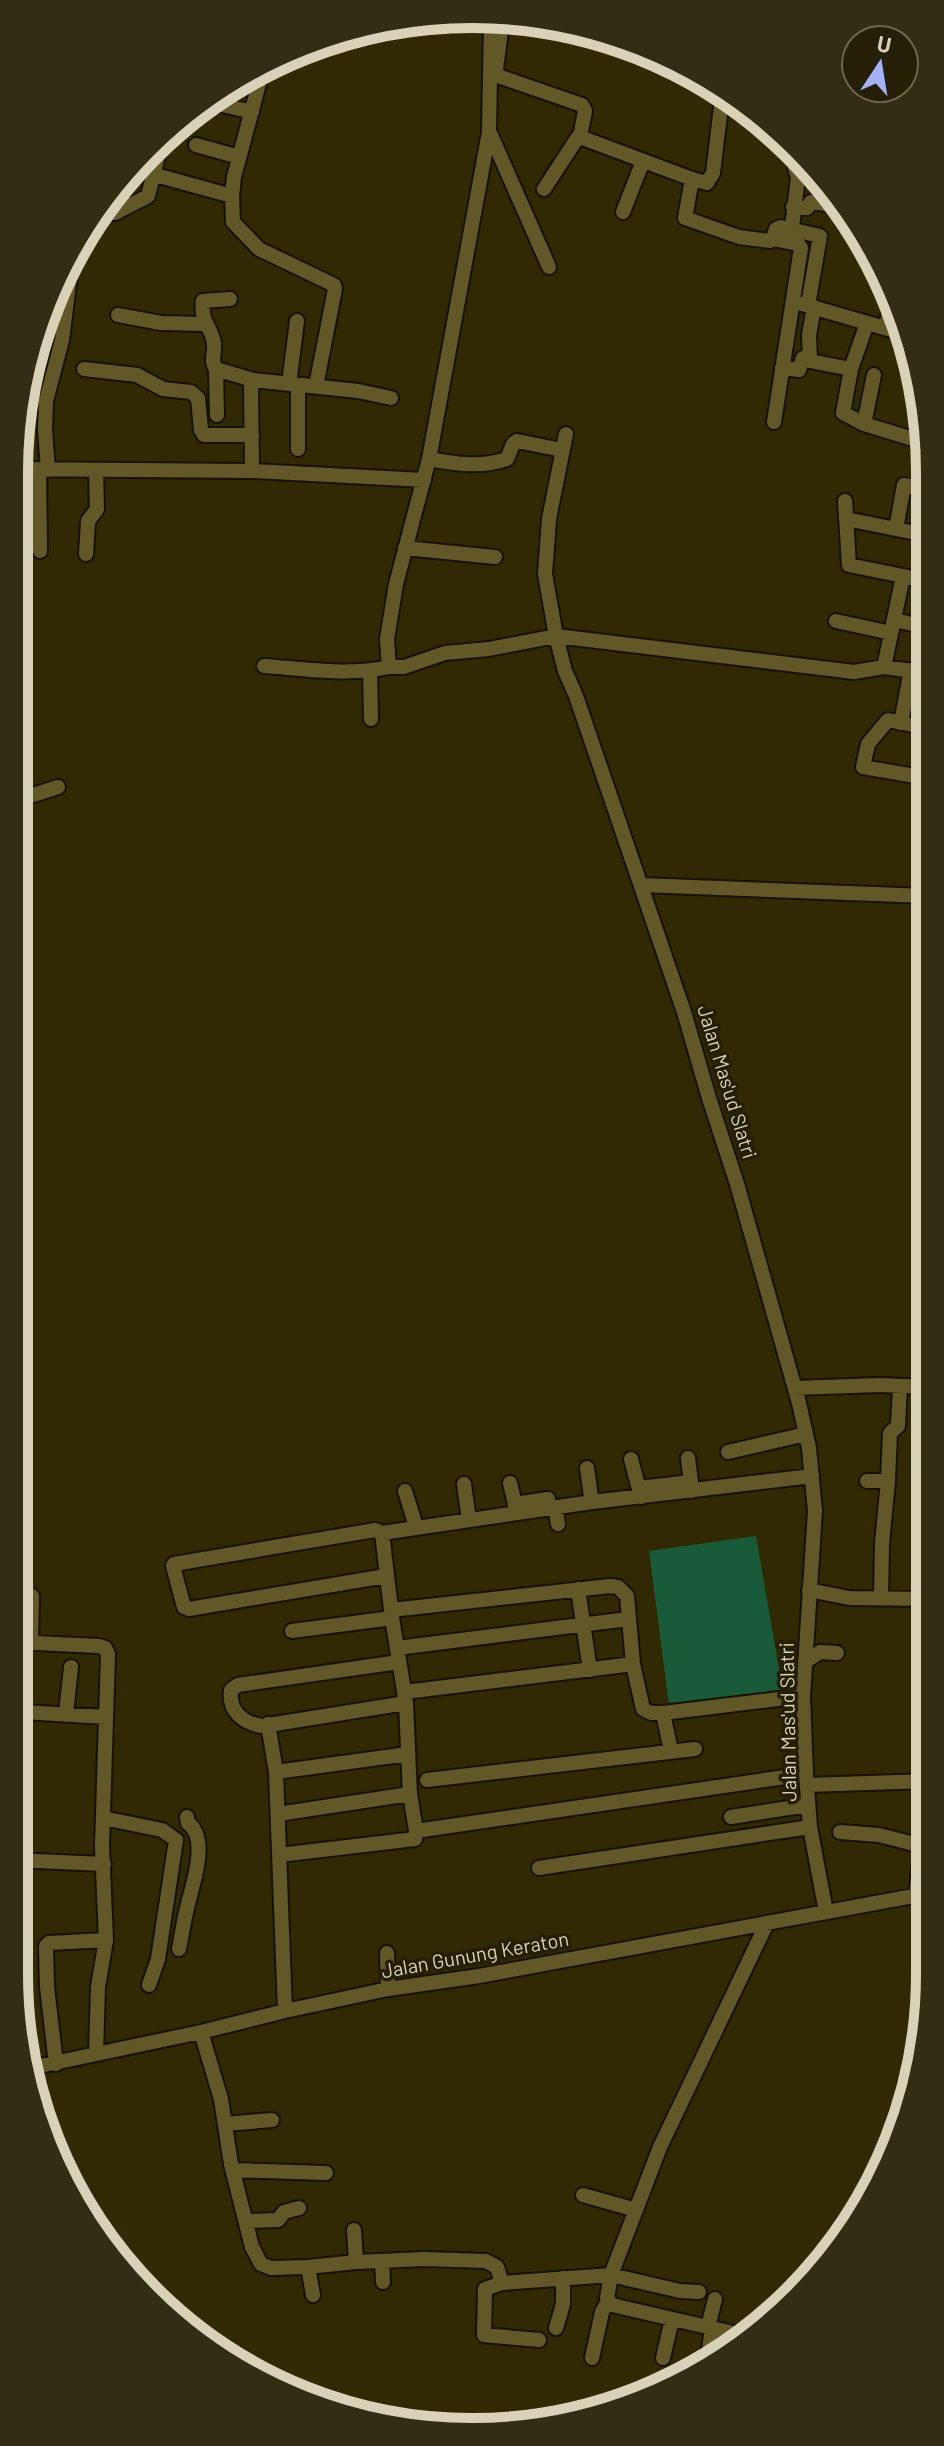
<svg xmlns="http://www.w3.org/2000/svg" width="944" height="2446" font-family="Barlow,sans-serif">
  <rect width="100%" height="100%" fill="#312901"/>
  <path fill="#185a39" d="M756,1536l27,156 -114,13 -20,-154z"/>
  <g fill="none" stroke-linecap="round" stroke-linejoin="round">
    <g stroke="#171100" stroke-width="18">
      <path id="minor" d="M491,21l-2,111 -60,327 -33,125 -9,55 2,28h15l41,-14 44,-4 67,-13 9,35 11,25 108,316 25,86 28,86 62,219 10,45 6,63 -12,185 3,78 4,53 16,85
        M502,23l-6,46 2,7 84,29 3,6 -5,26
        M264,65l-30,112 -2,19 1,26 26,27 75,36 1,4 -19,97
        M214,103l38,9
        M490,133l59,134
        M196,145l43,12
        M152,174l80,22
        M692,179l-7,39 54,19 31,4 3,-2 25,5 3,4 -27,174
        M544,189l34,-52h2l112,42 15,4 6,-10 10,-83
        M793,207l14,1 4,-6 28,4
        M623,212l20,-51
        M103,213h12l33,-17 13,-52
        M792,228l6,-51 -3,-9 2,-14
        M773,239l3,-10 5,-2 39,9 -12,69
        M802,304l103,30
        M814,307l-5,28 1,26 41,8
        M44,315l21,2
        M118,315l43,8 43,1
        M867,323l-16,46 -8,44 21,11 62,19
        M886,328l7,-34
        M782,368l17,2 4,-12 6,1
        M84,369l53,6 26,14 28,3 7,6 3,32 3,5h48
        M216,369l37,11
        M289,384l8,-63
        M217,415l-1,-46c-6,-8 -1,-15 -2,-25 -2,-17 -14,-22 -11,-43l27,-2
        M864,424l10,-49
        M566,434l-17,85 -4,55 11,62 298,36 30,-5 43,6
        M298,449v-64
        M429,459c28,5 51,9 78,0l6,-15 4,-3 45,9
        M14,469l238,2 172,9
        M39,470l1,81
        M48,470l-3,-40 1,-29 16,-61 9,-72
        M252,471l-1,-85 2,-6 105,11 33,7
        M845,501l4,64 54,11 -19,91
        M846,519l80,16
        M896,529l8,-44 22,4
        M405,548l90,9
        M86,554l2,-33 9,-12 -1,-39
        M903,576l23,5
        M894,620l33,7
        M836,621l55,12
        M264,666c41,3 84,10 125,1
        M370,671l1,48
        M901,723l10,-53
        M927,728l-39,-8 -20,24 -5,23 64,11
        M14,801l44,-14
        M641,885l286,11
        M795,1388l84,-3 50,2
        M728,1452l78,-18
        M688,1458l3,24
        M631,1459l10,38
        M587,1468l4,29
        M867,1481h21l2,-48 8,-7 2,-40
        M510,1483l5,21
        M464,1484l5,36
        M639,1488l52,-6v9
        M405,1491l9,29
        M555,1507l3,17
        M515,1513v-9l33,-5
        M382,1533l210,-31 220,-26
        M386,1576l-197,33 -5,-2 -11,-41 1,-2 201,-34 7,3 10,85 14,85 4,91 6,37 390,-57
        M578,1589l12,81
        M809,1590l40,8 80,1
        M881,1598l1,-55 6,-62
        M391,1610l219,-24 8,1 9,9 6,68 10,45 8,4h12l140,-17
        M292,1631l100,-13
        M14,1642l85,4 6,2 3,6 -6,192 4,94 -8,47 -2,67
        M31,1643l1,-47
        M397,1648l231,-29
        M399,1662l-161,23 -7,5c-3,21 12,33 31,36l144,-23
        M805,1662l15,-10 17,1
        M405,1692l228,-28
        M663,1713l8,38
        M66,1714l5,-47
        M268,1724l8,48 9,239
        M14,1742l3,-22 6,-8 83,5
        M276,1772l132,-18
        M427,1780l268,-31
        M807,1785l121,-4 -5,31
        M278,1814l132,-20
        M731,1817l77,-12
        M103,1818l59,12 14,10 -18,119 -9,26
        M840,1832l39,3 39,10 3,6 -5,44
        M279,1855l136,-16 1,-8
        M14,1860l90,4
        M539,1868l271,-41
        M179,1949c3,-15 5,-30 9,-45 5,-21 21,-66 0,-81l-1,-6
        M387,1953l1,36
        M201,2032l20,67 10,65 21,83 9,17 10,4 37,-1 48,-5 68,-3 62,2 11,6 5,16 109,-8 69,16 19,1
        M56,2064l-9,-77 -1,-41 3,-3 57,-3
        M30,2068l171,-36 84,-21 103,-22 91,-13 451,-83
        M225,2124l47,-4
        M233,2170l93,3
        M583,2195l53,15
        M246,2221l32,-1 6,-8 15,-4
        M354,2230l2,32
        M382,2262l1,20
        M308,2267l5,28
        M502,2283l-17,6 -1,46 55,5
        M708,2327l7,-28
        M556,2328l7,-24v-26
        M742,2335l-130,-30 -5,-7 4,-23 49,-128 107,-224
        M708,2357l4,-29
        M592,2358l10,-46 6,-11
        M663,2358l9,-39"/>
    </g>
    <g stroke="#171100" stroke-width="20">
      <path id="major" d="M591,35l85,31"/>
    </g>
    <use href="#minor" stroke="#625726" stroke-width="14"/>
    <use href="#major" stroke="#7f8299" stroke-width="16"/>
  </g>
  <g text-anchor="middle" stroke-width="7" stroke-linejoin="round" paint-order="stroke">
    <g font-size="20" fill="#d7d2b8" stroke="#251f05">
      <text transform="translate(727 1082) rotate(73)" y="7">Jalan Mas'ud Slatri</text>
      <text transform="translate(788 1722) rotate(-91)" y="7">Jalan Mas'ud Slatri</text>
      <text transform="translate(475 1955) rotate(-10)" y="7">Jalan Gunung Keraton</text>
    </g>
  </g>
  <path d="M0 0H944V2446H0ZM472 28H472A444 444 0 0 1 916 472V1974A444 444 0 0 1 472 2418H472A444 444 0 0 1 28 1974V472A444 444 0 0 1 472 28Z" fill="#332d13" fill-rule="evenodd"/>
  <path fill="none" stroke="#d7d2b8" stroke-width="10" d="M472 28H472A444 444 0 0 1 916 472V1974A444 444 0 0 1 472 2418H472A444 444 0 0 1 28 1974V472A444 444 0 0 1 472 28Z"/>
  <g transform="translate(880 64) rotate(12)"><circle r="38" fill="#251f05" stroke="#6c674d" stroke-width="2"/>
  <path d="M0-6L14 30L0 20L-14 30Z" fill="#a6b1fc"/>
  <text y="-12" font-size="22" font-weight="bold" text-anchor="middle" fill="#d7d2b8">U</text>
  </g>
</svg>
